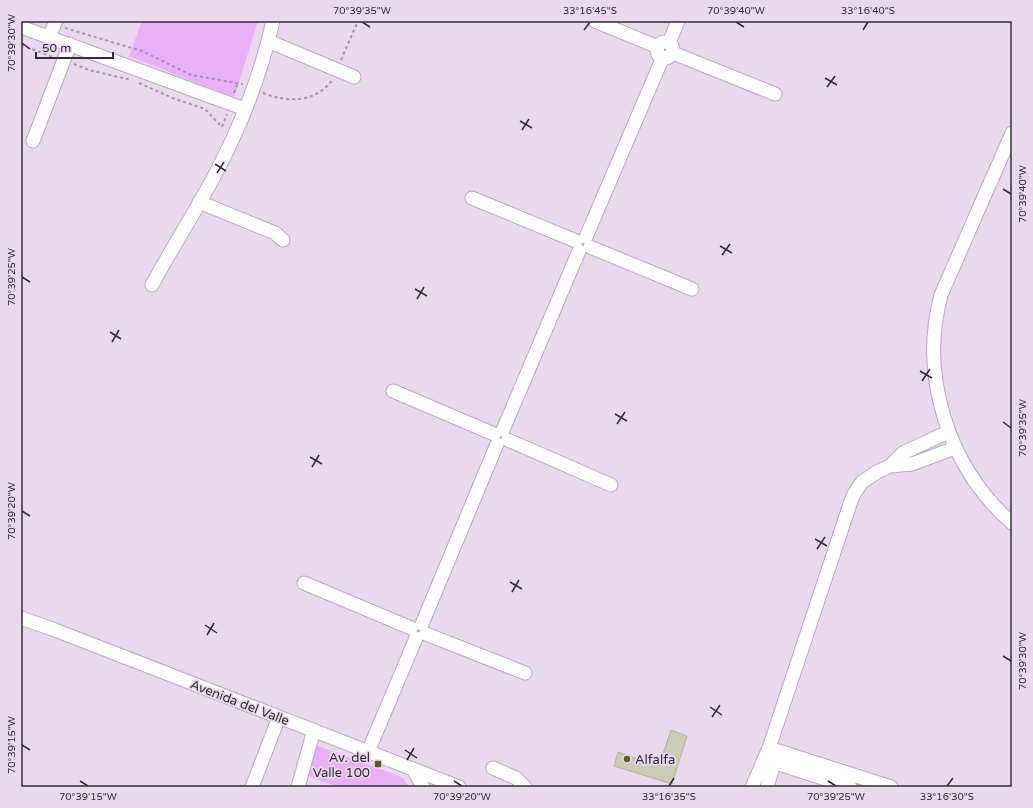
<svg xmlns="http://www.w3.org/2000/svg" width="1033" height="808" font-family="'Varela Round',sans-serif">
  <rect width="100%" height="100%" fill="#ead9ee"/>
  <path fill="#e9aff9" d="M142,21h116l-24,77 -105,-42z
    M315,745l84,31 5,3 5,8h-71l-30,-11z"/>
  <path fill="#cbccb3" stroke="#b3b49c" d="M671,730l16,6 -15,48 -58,-18 4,-14 41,14z"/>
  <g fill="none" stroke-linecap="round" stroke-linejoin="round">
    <g stroke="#b9a9bd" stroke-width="15">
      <path id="minor" d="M595,21l63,26
        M21,27l224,82
        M49,37l7,-16
        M268,41l86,36
        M657 50a8 8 0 1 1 16 0a8 8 0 1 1-16 0Z
        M669,43l9,-22
        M673,53l102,41
        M1012,133l-71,162c-22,82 8,173 71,228
        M33,141l37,-97
        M472,198l104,43
        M199,202l76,31 8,7
        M586,237l77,-180
        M590,247l102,42
        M152,285c22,-41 48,-80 69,-122 23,-45 41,-93 52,-142
        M393,391l101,43
        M503,430l76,-179
        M508,440l103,45
        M890,466l13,-13 45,-21
        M304,583l107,45
        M21,618l34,12 404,157
        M422,624l75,-180
        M426,634l99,39
        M769,748l122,39
        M368,752l48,-114
        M764,759l86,28
        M493,768l23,10 9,9
        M413,769l10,18
        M252,787l27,-70
        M298,787l16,-57
        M752,787l17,-39 82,-247 3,-7 8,-12 15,-10 13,-6 22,-2 43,-16
        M767,787l5,-17 -1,-17"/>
    </g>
    <path stroke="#a396a6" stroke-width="2" stroke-dasharray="3 3" stroke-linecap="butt" d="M65,28l77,23 49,24 52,9
      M21,45l32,12
      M341,60l17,-39
      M74,64l15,6 42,10
      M139,83l36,16 30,10 17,18 5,-13
      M234,93l4,-10
      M263,93c25,10 53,10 70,-14"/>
    <use href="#minor" stroke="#fff" stroke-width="13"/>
  </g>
  <path fill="none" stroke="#322b33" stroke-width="1.5" d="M362,22l8,5M736,22l8,5M584,30l6,-8M863,30l5,-8M22,43l8,6M825,78l12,7M827,87l8,-11M520,121l12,7M522,130l7,-11M215,164l11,7M217,173l7,-11M1003,189l8,5M720,246l12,7M722,255l8,-11M22,277l8,5M415,289l12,7M417,299l7,-12M110,332l11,7M112,342l7,-12M920,371l12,7M922,381l8,-12M615,414l12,7M1003,422l8,6M617,424l8,-12M310,457l12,7M312,467l7,-12M22,511l8,5M815,539l12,7M817,549l8,-12M510,582l12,7M512,592l7,-12M205,625l12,8M207,635l7,-12M1003,656l8,5M710,707l12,8M712,717l8,-12M22,745l8,5M405,750l12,8M407,760l7,-12M80,781l8,5M454,781l8,5M828,781l8,5M669,786l5,-8M947,786l6,-8"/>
  <g fill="#5d5e2c" stroke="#ead9ee" stroke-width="1.5">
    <circle cx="627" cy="759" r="4"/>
    <rect x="374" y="760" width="8" height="8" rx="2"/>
  </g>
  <g text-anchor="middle" stroke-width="3.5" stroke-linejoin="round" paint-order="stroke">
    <g font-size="13" fill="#322b33" stroke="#ead9ee">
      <text transform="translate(240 702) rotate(21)" y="5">Avenida del Valle</text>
    </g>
    <g font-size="13" fill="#322b33" stroke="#ead9ee" text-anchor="end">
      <text x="370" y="762">Av. del<tspan x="370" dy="15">Valle 100</tspan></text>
      <text x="635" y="764" text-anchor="start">Alfalfa</text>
    </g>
  </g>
  <rect width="1033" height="808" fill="none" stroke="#ead9ee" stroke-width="44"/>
  <path d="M36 52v6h77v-6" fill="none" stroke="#322b33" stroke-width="2"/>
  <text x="42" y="52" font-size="12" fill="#322b33" stroke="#ead9ee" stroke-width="3" paint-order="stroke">50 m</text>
  <rect x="22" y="22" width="989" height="764" fill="none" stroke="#322b33" stroke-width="1.5"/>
  <g font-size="10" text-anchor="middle" fill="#322b33">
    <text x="362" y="14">70°39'35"W</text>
    <text x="590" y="14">33°16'45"S</text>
    <text x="736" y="14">70°39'40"W</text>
    <text x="868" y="14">33°16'40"S</text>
    <text transform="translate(11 43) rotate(-90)" y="4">70°39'30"W</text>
    <text transform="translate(1022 194) rotate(-90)" y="4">70°39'40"W</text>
    <text transform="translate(11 277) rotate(-90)" y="4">70°39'25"W</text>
    <text transform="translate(1022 428) rotate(-90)" y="4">70°39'35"W</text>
    <text transform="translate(11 511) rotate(-90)" y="4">70°39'20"W</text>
    <text transform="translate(1022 661) rotate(-90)" y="4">70°39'30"W</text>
    <text transform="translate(11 745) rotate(-90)" y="4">70°39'15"W</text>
    <text x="88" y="800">70°39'15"W</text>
    <text x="462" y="800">70°39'20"W</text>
    <text x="669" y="800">33°16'35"S</text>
    <text x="836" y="800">70°39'25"W</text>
    <text x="947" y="800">33°16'30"S</text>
  </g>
</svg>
